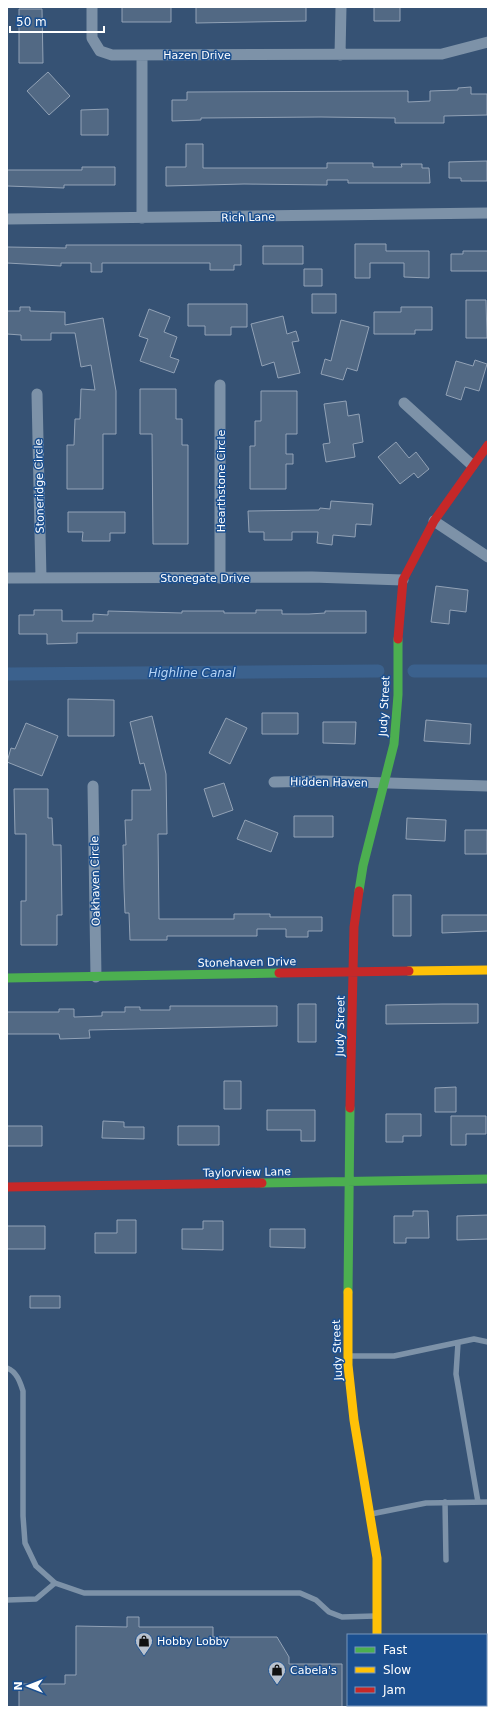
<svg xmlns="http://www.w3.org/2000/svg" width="495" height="1714" font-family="'DejaVu Sans',sans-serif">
  <rect width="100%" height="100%" fill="#365274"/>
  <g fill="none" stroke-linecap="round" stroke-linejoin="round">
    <path stroke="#3b618d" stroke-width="13" d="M414,671h74
      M7,674l371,-3"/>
  </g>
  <path fill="#526984" stroke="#92a2b6" d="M122,7h49v15h-49z
    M196,7h110v14l-110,2z
    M374,7h26v14h-26z
    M19,9h23l1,54h-24z
    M48,72l22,24 -21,19 -22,-24z
    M471,87v7h16v21l-43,1v7h-49v-5l-74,-1 -120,1v2l-29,1v-21h15v-8l221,-1v11l22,-1v-10l28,-1v-2z
    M108,109v26h-27v-25z
    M186,144h17v24h124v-5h46v4h29l-1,-3h21v4h7l1,15h-82v-3h-21v5l-83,-1 -78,2v-19h20z
    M487,161v20h-26v-3h-12v-16z
    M82,167h33v18h-51v3l-57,-2v-16h75z
    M355,244h31v7h43v27l-25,-1v-14h-34v15h-15z
    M66,245h175v20h-7v5h-24v-7h-108v9h-11v-9h-30v3l-54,-3v-16l59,1z
    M263,246h40v18h-40z
    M463,251h25v20h-37v-17h12z
    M304,269h18v17h-18z
    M312,294h24v19h-24z
    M466,300h20l1,38h-21z
    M188,304h59v23h-16v8h-26v-9h-17z
    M20,307h10v4l35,1v13l38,-7 13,73v43h-13v55h-36v-44h7l1,-26h5l1,-30 14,1 -4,-25 -10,2 -6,-34h-24v7h-30v-5l-14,-1v-23h13z
    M401,307h31v23h-17v4h-41v-22h27z
    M149,309l21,8 -6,15 13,5 -7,20 9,3 -5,13 -34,-12 8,-22 -9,-3z
    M283,316l4,18 9,-3 3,10 -7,1 8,31 -22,5 -4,-16 -12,4 -11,-42z
    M341,320l28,7 -12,44 -10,-3 -4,12 -22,-6 4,-15 6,2z
    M475,360l12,4 -8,27 -14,-4 -4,13 -15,-5 10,-34 17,5z
    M140,389h36v30h6v26h6v99h-35l-1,-110h-12z
    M261,391h36v43h-11v20h7v10h-7v25h-36v-43h5v-25h6z
    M346,401l2,15 11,-2 4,28 -10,2 2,13 -29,5 -3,-18 7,-1 -6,-39z
    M396,442l13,16 7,-6 13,17 -11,9 -4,-5 -14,11 -22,-27z
    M331,501l42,3 -2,21 -15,-1 -1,13 -22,-2 -1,10 -15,-2 1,-11h-26v8h-28v-8h-15l-1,-21 71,-1 1,-2 10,1z
    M68,512h57v21h-15v8h-28l1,-9h-15z
    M436,586l32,4 -2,22 -16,-2 -1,14 -18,-2z
    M34,610h28v11h31v-7l15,1v-4l74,2v-2h42v2h32v-3h26v4h27l16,-1v-2h41v22h-289v10l-30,1v-10h-28v-19h15z
    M68,699l46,1v36h-46z
    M262,713h36v21h-36z
    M152,716l14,58 1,60h-9l1,85h75v-5h36v3h52v14h-14v6h-22v-8h-29v7h-90v4h-37l-1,-27h-4l-1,-24 -1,-44h3l-1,-25h7v-30h19l-7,-27 -4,1 -10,-42z
    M226,718l21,10 -17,36 -21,-11z
    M426,720l45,4 -1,20 -46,-3z
    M323,722h33l-1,22 -32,-1z
    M26,723l32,13 -16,40 -35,-14 4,-14 4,1z
    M224,783l9,27 -20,7 -9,-28z
    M14,789h34v29h4l1,27h8l1,70h-5v30h-36v-44h5v-67h-11z
    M294,816h39v21h-39z
    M407,818l39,2 -1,21 -39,-2z
    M245,820l33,13 -7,19 -34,-13z
    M465,830h22v24h-22z
    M393,895h18v41h-18z
    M442,915h46v16l-46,2z
    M298,1004h18v38h-18z
    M442,1004h36v19l-92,1v-19z
    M170,1006h107v20l-188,4 1,8 -30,1 -1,-5h-52v-22h52v-3h15v8l28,-1v-4h23v-5h15v3h30z
    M224,1081h17v28h-17z
    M456,1087v25h-21v-24z
    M267,1110h48v31h-14v-11h-34z
    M386,1114h35v22h-18v6h-17z
    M451,1116h35v18h-20v11h-15z
    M103,1121l21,1v5h20v12l-42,-1z
    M7,1126h35v20h-35z
    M178,1126h41v19h-41z
    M413,1211h15l1,27h-23v5h-12v-27h19z
    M488,1215v24l-31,1v-24z
    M117,1220h19v33h-41v-20h22z
    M203,1221h20v29l-41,-1v-20h21z
    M7,1226h38v23h-38z
    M270,1229h35v19l-35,-1z
    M30,1296h30v12h-30z
    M127,1617h12v10h74v10h64l12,20v7h53v43h-323v-23h46v-9h11v-49l51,1z"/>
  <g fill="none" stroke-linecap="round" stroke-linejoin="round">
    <path stroke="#7d92a8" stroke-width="5.5" d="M458,1343l-2,31 22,128
      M348,1356h46l80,-17 14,3
      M7,1368c10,4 13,14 16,23v125l2,27 11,23 19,17 29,10h216l16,7 13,12 13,5 33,-1
      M445,1502l1,58
      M371,1514l55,-11 62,-1
      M7,1600l29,-1 19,-16"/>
    <path stroke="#7d92a8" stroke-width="11" d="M92,7v31l8,13 12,4 330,-1 46,-12
      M142,55v163
      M340,55l1,-48
      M7,219l481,-6
      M220,385v193
      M37,394l4,184
      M404,403l68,62
      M434,521l54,36
      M7,578l305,-1 91,3
      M274,782l49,-1 164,5
      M93,786l3,191"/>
    <path stroke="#4caf50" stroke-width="9" d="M359,891l4,-25 31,-122 4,-49v-56
      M7,978l272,-5
      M262,1183l226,-4
      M348,1292l2,-184
      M378,1705v2"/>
    <path stroke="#ffc107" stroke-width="9" d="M409,971l79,-1
      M348,1292v73l6,55 23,138v77"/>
    <path stroke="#c62828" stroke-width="9" d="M398,639l5,-59 31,-59 54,-76
      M279,973l130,-2
      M350,1108l4,-181 5,-36
      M7,1187l255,-4"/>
  </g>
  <defs>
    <g id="shop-pin" transform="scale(0.9)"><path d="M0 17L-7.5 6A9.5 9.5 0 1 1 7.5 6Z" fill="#b9c2ce" stroke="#1b4f8f"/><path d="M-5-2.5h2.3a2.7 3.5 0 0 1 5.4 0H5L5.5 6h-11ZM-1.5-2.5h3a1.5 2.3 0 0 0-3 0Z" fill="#111"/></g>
  </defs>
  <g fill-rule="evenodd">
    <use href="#shop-pin" x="144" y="1641"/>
    <use href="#shop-pin" x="277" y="1670"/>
  </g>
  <g text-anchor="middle" stroke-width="3" stroke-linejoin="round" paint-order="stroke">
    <g font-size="11" fill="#fff" stroke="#1b4f8f">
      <text x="197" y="59">Hazen Drive</text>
      <text transform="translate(248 217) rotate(-1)" y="4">Rich Lane</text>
      <text transform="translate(221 481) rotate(-90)" y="4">Hearthstone Circle</text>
      <text transform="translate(39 486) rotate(-91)" y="4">Stoneridge Circle</text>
      <text x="205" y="582">Stonegate Drive</text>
      <text transform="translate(384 706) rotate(-87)" y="4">Judy Street</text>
      <text transform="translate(329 782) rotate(1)" y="4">Hidden Haven</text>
      <text transform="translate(95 881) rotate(-91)" y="4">Oakhaven Circle</text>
      <text transform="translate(247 962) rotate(-1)" y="4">Stonehaven Drive</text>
      <text transform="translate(340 1026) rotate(-89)" y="4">Judy Street</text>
      <text transform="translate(247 1172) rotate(-1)" y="4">Taylorview Lane</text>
      <text transform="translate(337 1350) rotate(-92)" y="4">Judy Street</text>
    </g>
    <g font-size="11" fill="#fff" stroke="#1b4f8f" text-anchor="start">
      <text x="157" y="1645">Hobby Lobby</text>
      <text x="290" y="1674">Cabela's</text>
    </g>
    <g font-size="12" font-style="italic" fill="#b5d3f5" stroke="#1b4f8f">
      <text x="192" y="677">Highline Canal</text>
    </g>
  </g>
  <rect width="495" height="1714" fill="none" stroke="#ffffff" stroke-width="16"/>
  <rect x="347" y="1634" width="140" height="72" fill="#1b4f8f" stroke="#7695bc"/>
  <rect x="355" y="1647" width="20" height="6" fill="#4caf50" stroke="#7695bc"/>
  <text x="383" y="1654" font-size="12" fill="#ffffff">Fast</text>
  <rect x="355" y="1667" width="20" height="6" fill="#ffc107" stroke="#7695bc"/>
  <text x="383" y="1674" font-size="12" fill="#ffffff">Slow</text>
  <rect x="355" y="1687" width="20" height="6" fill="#c62828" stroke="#7695bc"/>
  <text x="383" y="1694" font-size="12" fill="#ffffff">Jam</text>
  <g transform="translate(28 1686) rotate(270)" stroke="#1b4f8f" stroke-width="3" paint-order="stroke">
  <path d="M0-3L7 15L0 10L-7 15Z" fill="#ffffff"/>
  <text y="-6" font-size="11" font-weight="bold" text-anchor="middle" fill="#ffffff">N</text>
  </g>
  <path d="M10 26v6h94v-6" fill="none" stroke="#ffffff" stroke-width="2"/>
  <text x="16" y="26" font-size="12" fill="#ffffff" stroke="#1b4f8f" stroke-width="3" paint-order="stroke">50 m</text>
</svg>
